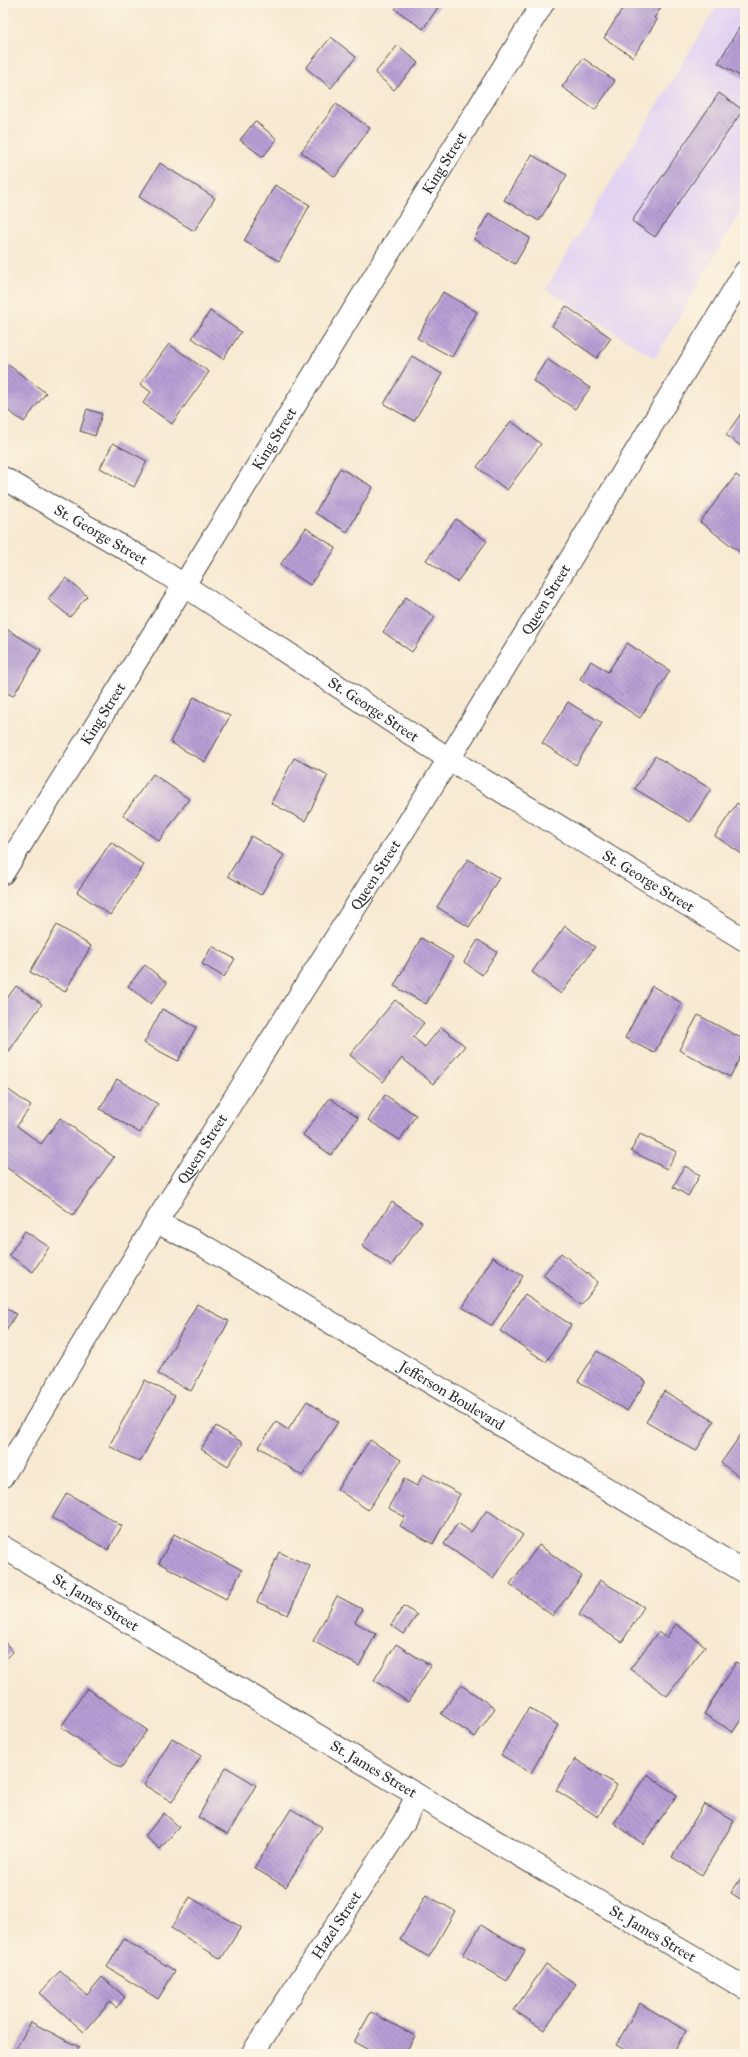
<svg xmlns="http://www.w3.org/2000/svg" width="748" height="2057" font-family="'IM FELL Great Primer',serif">
  <defs>
    <pattern id="building-back-hatch" width="6" height="6" patternUnits="userSpaceOnUse"><rect width="6" height="6" fill="#b89ed5"/><path d="M-1 5l2 2M0 0l6 6M5-1l2 2" fill="none" stroke="#9681ad"/></pattern>
  </defs>
  <rect width="100%" height="100%" fill="#fcf5e5"/>
  <filter id="ink" filterUnits="userSpaceOnUse"><feTurbulence type="fractalNoise" baseFrequency=".025" numOctaves="2"/><feDisplacementMap in="SourceGraphic" scale="8" xChannelSelector="R" yChannelSelector="G"/><feConvolveMatrix kernelMatrix="1 2 1 2 8 2 1 2 1" color-interpolation-filters="sRGB"/></filter>
  <filter id="wash" filterUnits="userSpaceOnUse"><feTurbulence type="fractalNoise" baseFrequency=".012" numOctaves="4" result="noise"/><feDisplacementMap in="SourceGraphic" scale="16" xChannelSelector="R" yChannelSelector="G"/><feGaussianBlur stdDeviation="0.9" result="paint"/><feColorMatrix in="noise" values="0 0 0 0 0 0 0 0 0 0 0 0 0 0 0 0 0 1.4 0 .05"/><feComposite in="paint" operator="in"/></filter>
  <g filter="url(#wash)">
    <rect width="100%" height="100%" fill="#f8e9d2"/>
    <path fill="#e3d3f2" d="M719,3h26v200l-90,155 -109,-69z"/>
    <g id="blocks">
      <path fill="url(#building-back-hatch)" d="M400,3h41l-18,26 -28,-20z
        M626,3h38l-10,15 3,2 -24,37 -29,-19z
        M745,18v61l-27,-16z
        M331,37l25,20 -25,31 -25,-20z
        M398,45l20,18 -24,27 -19,-17z
        M583,58l32,23 -20,29 -33,-23z
        M719,93l24,17 -88,127 -23,-16z
        M336,104l34,24 -35,49 -34,-25z
        M255,121l22,18 -14,18 -23,-17z
        M532,155l35,20 -28,46 -35,-21z
        M160,163l55,35 -21,33 -55,-34z
        M275,185l35,20 -31,56 -35,-20z
        M489,213l41,25 -15,26 -41,-25z
        M443,292l34,20 -25,45 -35,-19z
        M566,306l45,32 -14,20 -45,-32z
        M210,311l31,21 -18,27 -31,-21z
        M169,344l40,28 -37,52 -29,-21 8,-11 -11,-8z
        M412,356l30,18 -28,47 -30,-17z
        M547,359l43,29 -15,21 -42,-28z
        M3,361l43,32 -22,29 -21,-15z
        M87,409l15,5 -7,22 -15,-5z
        M742,412l3,2v35l-19,-14z
        M511,421l30,23 -34,46 -30,-23z
        M113,443l34,18 -13,26 -34,-19z
        M340,468l33,19 -26,45 -32,-19z
        M736,475l9,6v75l-45,-34z
        M456,519l31,22 -30,41 -31,-22z
        M306,528l30,20 -26,37 -30,-20z
        M66,578l21,18 -17,21 -22,-18z
        M406,597l29,20 -23,35 -29,-20z
        M3,627l38,23 -28,46 -10,-5z
        M627,643l43,28 -30,47 -60,-39 11,-18 17,11z
        M194,697l36,19 -25,46 -35,-20z
        M568,702l34,21 -26,42 -34,-22z
        M655,756l56,33 -21,33 -55,-33z
        M294,758l34,17 -23,46 -34,-18z
        M153,774l36,25 -30,42 -36,-26z
        M737,803l8,6v47l-30,-20z
        M251,836l33,19 -23,40 -33,-19z
        M111,842l33,23 -34,50 -33,-23z
        M468,859l31,19 -30,49 -32,-20z
        M57,925l34,21 -26,46 -35,-20z
        M565,926l30,21 -34,47 -29,-22z
        M421,938l32,19 -27,47 -32,-18z
        M478,940l19,12 -15,23 -18,-13z
        M212,946l23,13 -11,18 -22,-13z
        M145,965l22,18 -16,21 -23,-18z
        M16,986l26,18 -33,47 -6,-5v-42z
        M652,986l30,17 -28,50 -29,-15z
        M395,1000l29,23 -11,14 12,10 16,-20 24,19 -32,38 -31,-26 -19,24 -33,-27z
        M162,1009l34,18 -18,34 -34,-18z
        M698,1015l47,25v8l-15,29 -51,-27z
        M117,1079l41,25 -18,29 -40,-24z
        M3,1086l28,20 -14,20 24,18 19,-26 54,39 -41,58 -70,-50z
        M385,1095l31,20 -16,25 -32,-20z
        M330,1098l28,20 -27,37 -28,-20z
        M640,1134l37,18 -10,17 -36,-18z
        M685,1166l15,9 -12,21 -15,-9z
        M392,1202l30,20 -31,44 -29,-20z
        M25,1231l24,16 -16,25 -24,-17z
        M561,1253l37,29 -17,23 -38,-30z
        M493,1257l30,19 -31,50 -30,-19z
        M525,1294l46,31 -25,37 -46,-31z
        M197,1304l32,17 -38,70 -33,-17z
        M3,1306l13,8 -13,22z
        M597,1351l49,30 -19,30 -49,-30z
        M145,1380l30,16 -35,66 -31,-16z
        M664,1391l50,30 -18,30 -50,-29z
        M307,1401l31,21 -36,54 -43,-29 17,-25 12,8z
        M216,1426l27,17 -15,23 -27,-17z
        M744,1430l1,1v50l-24,-18z
        M370,1440l31,20 -33,50 -31,-21z
        M423,1474l37,20 -27,50 -33,-18 5,-9 -17,-9 16,-29 13,7z
        M67,1493l55,33 -14,24 -56,-32z
        M487,1510l36,25 -30,43 -49,-34 14,-21 13,9z
        M174,1534l68,36 -16,29 -67,-36z
        M539,1545l43,31 -29,40 -43,-32z
        M279,1552l31,14 -22,49 -31,-13z
        M600,1580l44,27 -22,35 -43,-27z
        M337,1596l25,13 -7,13 21,12 -17,32 -46,-25z
        M404,1606l13,9 -13,19 -13,-9z
        M676,1624l29,22 -38,50 -37,-27 28,-37 8,6z
        M3,1640l10,12 -10,9z
        M396,1644l35,22 -23,36 -34,-22z
        M736,1662l9,6v45l-12,19 -29,-18z
        M461,1685l34,23 -20,29 -34,-23z
        M87,1688l60,42 -26,38 -60,-41z
        M529,1708l29,17 -27,48 -30,-18z
        M172,1738l29,18 -29,46 -28,-17z
        M575,1759l42,26 -19,32 -42,-27z
        M226,1767l30,18 -28,49 -30,-17z
        M647,1774l30,21 -34,49 -29,-21z
        M704,1804l30,17 -32,54 -30,-18z
        M291,1809l31,18 -36,60 -32,-19z
        M164,1813l15,14 -19,22 -15,-13z
        M745,1872v30l-14,-9z
        M426,1895l29,16 -26,46 -29,-17z
        M190,1897l51,30 -20,32 -50,-31z
        M481,1925l44,26 -18,30 -44,-26z
        M124,1939l51,32 -17,28 -51,-32z
        M546,1964l30,20 -32,46 -30,-20z
        M60,1971l27,24 15,-18 23,20 -9,11 -6,-6 -26,30 -44,-39z
        M640,2003l46,28 -14,23h-40l-16,-9z
        M371,2012l44,24 -10,18h-29l-22,-12z
        M31,2022l48,25 -4,7h-62z"/>
    </g>
  </g>
  <g filter="url(#ink)">
    <use href="#blocks" fill-opacity="0" stroke="#4a4844" stroke-width="1"/>
    <g fill="none" stroke-linecap="round" stroke-linejoin="round">
      <g stroke="#4a4844" stroke-width="24">
        <g id="street">
          <path id="s1" d="M3,478l147,85 299,196 296,181"/>
          <path id="s2" d="M3,873l181,-288 359,-582"/>
          <path id="s3" d="M156,1222l48,24 541,326"/>
          <path id="s4" d="M3,1547l414,248 328,193"/>
          <path id="s5" d="M252,2054l152,-232 13,-27"/>
        </g>
      </g>
      <g stroke="#4a4844" stroke-width="24">
        <g id="secondary">
          <path id="s6" d="M3,1476l153,-254 293,-463 296,-487"/>
        </g>
      </g>
      <use href="#street" stroke="#fff" stroke-width="22"/>
      <use href="#secondary" stroke="#fff" stroke-width="22"/>
    </g>
  </g>
  <g text-anchor="middle" stroke-width="3" stroke-linejoin="round" paint-order="stroke">
    <g font-size="15" fill="#2b2b2b" stroke="#fcf5e5">
      <text dy="5" stroke="none"><textPath href="#s2" startOffset="836">King Street</textPath></text>
      <text dy="5" stroke="none"><textPath href="#s2" startOffset="512">King Street</textPath></text>
      <text dy="5" stroke="none"><textPath href="#s1" startOffset="113">St. George Street</textPath></text>
      <text dy="5" stroke="none"><textPath href="#s6" startOffset="1031">Queen Street</textPath></text>
      <text dy="5" stroke="none"><textPath href="#s1" startOffset="437">St. George Street</textPath></text>
      <text dy="5" stroke="none"><textPath href="#s2" startOffset="188">King Street</textPath></text>
      <text dy="5" stroke="none"><textPath href="#s6" startOffset="707">Queen Street</textPath></text>
      <text dy="5" stroke="none"><textPath href="#s1" startOffset="761">St. George Street</textPath></text>
      <text dy="5" stroke="none"><textPath href="#s6" startOffset="383">Queen Street</textPath></text>
      <text dy="5" stroke="none"><textPath href="#s3" startOffset="343">Jefferson Boulevard</textPath></text>
      <text dy="5" stroke="none"><textPath href="#s4" startOffset="108">St. James Street</textPath></text>
      <text dy="5" stroke="none"><textPath href="#s4" startOffset="432">St. James Street</textPath></text>
      <text dy="5" stroke="none"><textPath href="#s5" startOffset="154">Hazel Street</textPath></text>
      <text dy="5" stroke="none"><textPath href="#s4" startOffset="756">St. James Street</textPath></text>
    </g>
  </g>
  <rect width="748" height="2057" fill="none" stroke="#fcf5e5" stroke-width="16"/>
</svg>
